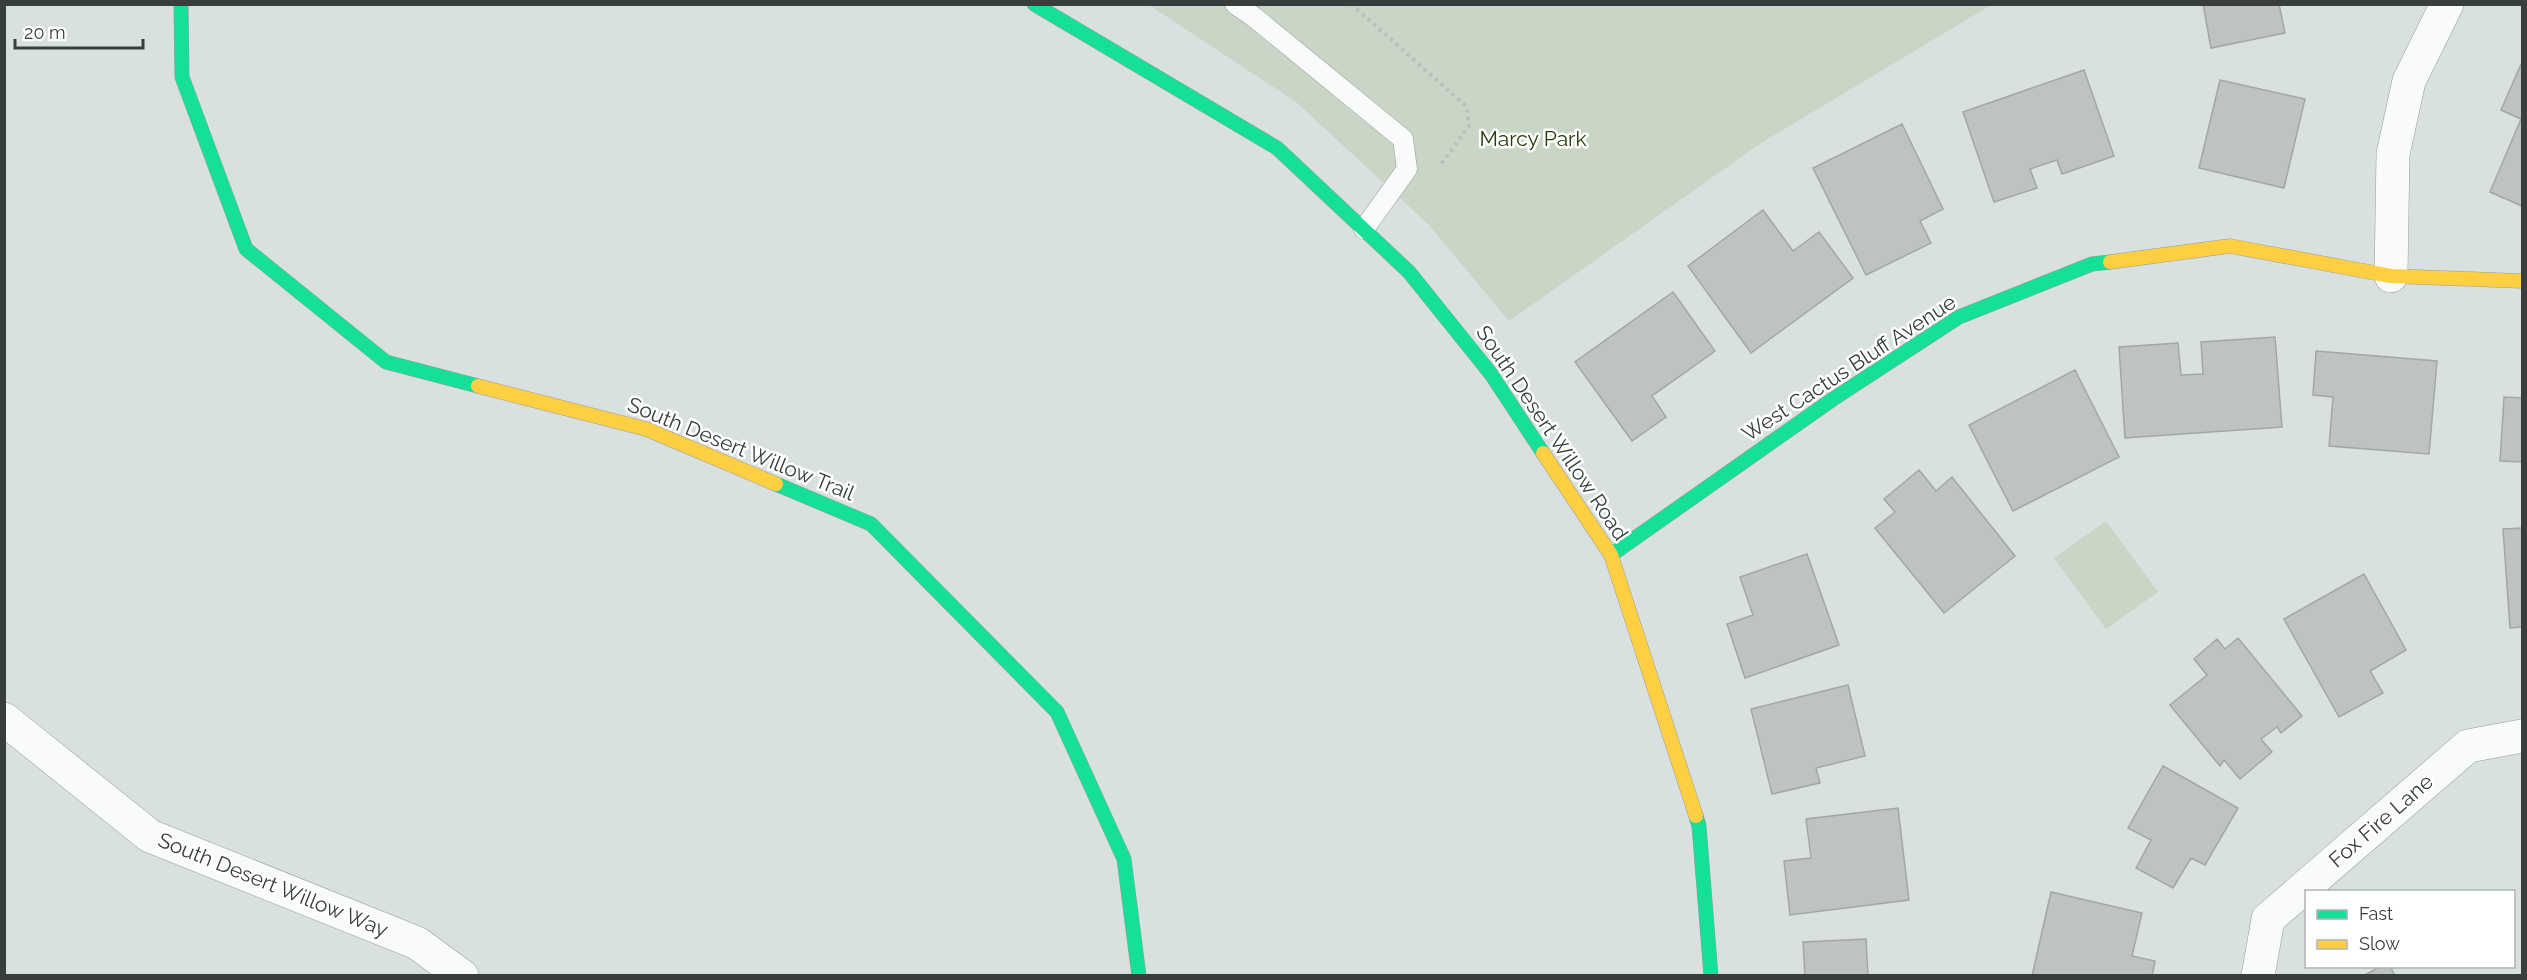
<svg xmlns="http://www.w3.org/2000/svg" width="2527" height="980" font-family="Raleway,sans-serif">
  <rect width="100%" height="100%" fill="#d8e0e0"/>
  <path fill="#c9d6c5" d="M1149,5h842l-230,138 -252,178 -81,-97 -132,-122z
    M2106,521l52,71 -52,37 -52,-71z"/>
  <path fill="#bec3c2" stroke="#a2a7a6" stroke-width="1.5" d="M2203,4h76l6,29 -74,15z
    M2522,62v144l-32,-14 31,-73 -20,-9z
    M2084,70l30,86 -52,18 -5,-14 -27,9 7,19 -43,14 -31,-90z
    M2220,80l85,19 -21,89 -85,-20z
    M1902,124l41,85 -23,12 11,22 -65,32 -53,-107z
    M1763,210l30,41 26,-19 34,46 -102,75 -63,-87z
    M1673,292l42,59 -63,45 14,21 -34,24 -57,-79z
    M2275,337l7,90 -157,11 -6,-91 59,-4 3,32 22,-1 -2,-32z
    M2316,351l121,10 -8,93 -100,-8 4,-49 -20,-2z
    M2075,370l44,87 -106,54 -44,-86z
    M2504,397l18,1v64l-22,-1z
    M1919,470l17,21 16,-14 63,79 -71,57 -69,-85 20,-16 -11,-13z
    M2522,528v99l-12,1 -7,-99z
    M1807,554l32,91 -94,33 -18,-54 26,-9 -13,-38z
    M2364,574l42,76 -36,21 13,22 -44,24 -55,-98z
    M2238,638l64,78 -21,17 -4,-6 -16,12 11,13 -32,27 -16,-19 -4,6 -50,-61 37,-30 -13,-16 23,-20 8,10z
    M1848,685l17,71 -49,12 4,15 -48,11 -21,-85z
    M2163,766l75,42 -33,57 -14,-7 -18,30 -37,-20 15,-28 -23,-12z
    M1898,808l11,92 -119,15 -6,-54 27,-3 -5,-39z
    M2051,892l91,21 -10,43 23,5 -3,15h-120z
    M1866,939l2,37h-63l-2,-34z
    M2381,966h9l5,10h-32z"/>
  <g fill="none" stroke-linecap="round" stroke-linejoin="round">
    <g stroke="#979d9c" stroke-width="21">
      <path id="lane" d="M1235,4l19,13 149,122 4,30 -43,60"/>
    </g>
    <g stroke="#979d9c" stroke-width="34">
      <path id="street" d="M2391,276l2,-122 16,-73 38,-77
        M4,719l146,117 267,107 45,33
        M2258,976l10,-57 200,-173 54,-10"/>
    </g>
    <g stroke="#979d9c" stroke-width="15">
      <path id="fast" d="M181,4l1,73 64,172 140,113 92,24
        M1034,4l243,144 132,124 82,102 52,79
        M776,484l95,40 186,188 67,147 15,117
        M1611,555l222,-156 126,-82 133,-53 18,-2
        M1696,816l3,10 12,150"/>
    </g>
    <g stroke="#979d9c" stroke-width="15">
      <path id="slow" d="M2110,262l120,-16 161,30 131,5
        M478,386l168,43 130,55
        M1543,453l68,102 85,261"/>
    </g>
    <path stroke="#bbbebe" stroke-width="4" stroke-dasharray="3 4.5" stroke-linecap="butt" d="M1351,4l116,103 2,19 -30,41"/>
    <use href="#lane" stroke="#f9fafa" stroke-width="20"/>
    <use href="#street" stroke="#f9fafa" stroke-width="33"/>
    <use href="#fast" stroke="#16e098" stroke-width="14"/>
    <use href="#slow" stroke="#ffcf43" stroke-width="14"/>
  </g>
  <g text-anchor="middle" stroke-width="5" stroke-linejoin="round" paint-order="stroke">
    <g font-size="21" fill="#273d08" stroke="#fff">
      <text x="1533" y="146">Marcy Park</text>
    </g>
    <g font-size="21" fill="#383e3e" stroke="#fff">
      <text transform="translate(1849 368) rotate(-33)" y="7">West Cactus Bluff Avenue</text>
      <text transform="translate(1552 433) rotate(56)" y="7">South Desert Willow Road</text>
      <text transform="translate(741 449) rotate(22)" y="7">South Desert Willow Trail</text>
      <text transform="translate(2381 821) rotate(-41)" y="7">Fox Fire Lane</text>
      <text transform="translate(273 885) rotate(22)" y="7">South Desert Willow Way</text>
    </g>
  </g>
  <rect width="2527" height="980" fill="none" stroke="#383e3e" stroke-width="12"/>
  <rect x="2305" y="890" width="210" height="78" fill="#ffffff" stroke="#afb2b2" stroke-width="1.5"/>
  <rect x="2317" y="910" width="30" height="9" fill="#16e098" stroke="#afb2b2" stroke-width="1.5"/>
  <text x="2359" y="920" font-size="18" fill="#383e3e">Fast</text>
  <rect x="2317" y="940" width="30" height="9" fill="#ffcf43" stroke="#afb2b2" stroke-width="1.5"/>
  <text x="2359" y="950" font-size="18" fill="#383e3e">Slow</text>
  <path d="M15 39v9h128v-9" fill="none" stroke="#383e3e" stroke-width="3"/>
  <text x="24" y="39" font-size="18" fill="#383e3e" stroke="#ffffff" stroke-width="4.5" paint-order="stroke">20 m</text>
</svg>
